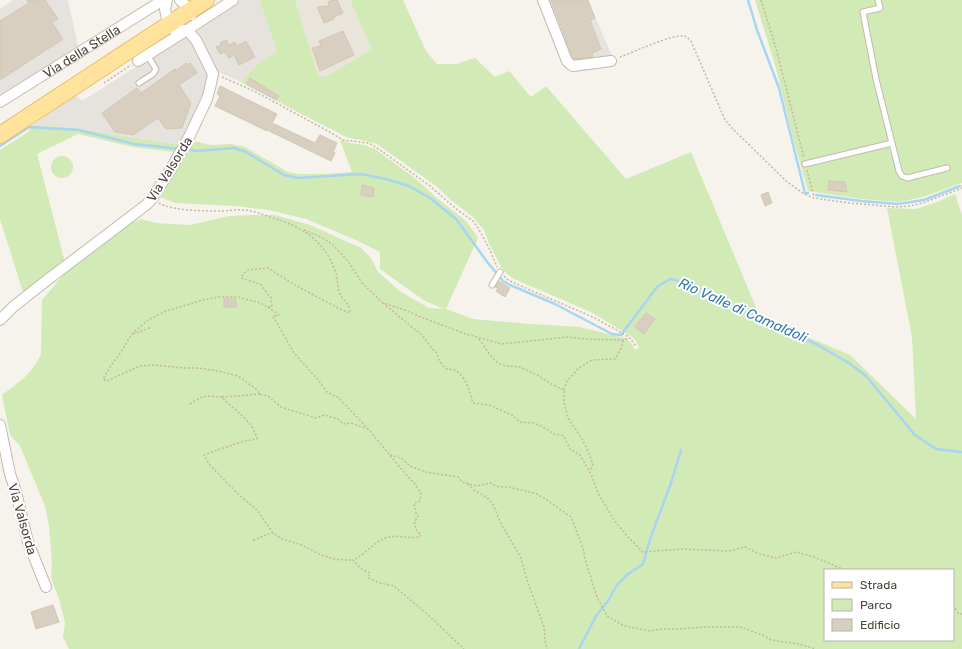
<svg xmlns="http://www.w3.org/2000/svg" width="962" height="649" font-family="Rubik,sans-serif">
  <rect width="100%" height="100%" fill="#f6f3ec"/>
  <path fill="#eae5da" d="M295,0h55l23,49 -44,26 -10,2z"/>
  <path fill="#e6e2dd" d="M13,0h55l10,46 -78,50v-87z
    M241,0h18l18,51 -19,13 -17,18 -18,-8 -8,-2 -23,-41z
    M546,0h42l24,56 -11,4 -28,4z
    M188,34l22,42 -1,11 -28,58 -89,-14 -15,-3 -44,-3 42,-31 7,7z"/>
  <path fill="#d2eab5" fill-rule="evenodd" d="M259,0h36l24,77 10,-2 43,-26 -22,-49h53l23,51 11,13h19l19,-6 20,19 14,-6 22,26 15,-11 80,93 65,-27 69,165 90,38 66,64 -4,-82 -25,-129 29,1 21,-7 18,-8 7,21v434h-893l-6,-12 2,-14 -5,-21 -9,-24 1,-16 -3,-36 -4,-20 -25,-60 -10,-11 -8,-40c17,-13 30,-21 39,-41l1,-54 30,-35 57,-41 12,-5 15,4 34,2 39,-9 23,-1h23l35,10 51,23 10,10 7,14 23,20 28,16 15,1 -19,-8 -45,-32v-17l-24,-12 -50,-21 -37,-9 -33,-4 -61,-3 -15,-6 10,-15 15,-30 9,-11 17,4 20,-1 14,3 43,25 11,2h26l27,-2 -12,-32 10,3 14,2 11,4 41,30 22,20 28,22 12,17 -32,71 27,10 57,5 50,3 45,11 7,6 3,6 4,-2 -3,-7 -4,-4 -41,-25 -77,-33 -7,-5 -6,-7 -12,-24 -5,-13 -11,-13 -21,-16 -16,-15 -59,-42c-6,-2 -11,-3 -16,-4 -8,-2 -16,-1 -22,-7l-28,-14 -70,-37 17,-18 19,-13zM825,570h128v70h-128z
    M755,0h207v183l-39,14 -24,5 -38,-3 -53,-8 -15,-53 -17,-70z
    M33,125l44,3 15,3 89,14 -6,7 -42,-5 -55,-13 -41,20 28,108 -42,30 -23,-73v-69l28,-18z
    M51 167a11 11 0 1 1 22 0a11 11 0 1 1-22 0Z"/>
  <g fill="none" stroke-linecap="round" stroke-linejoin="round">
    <path stroke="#a9d4f2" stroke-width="2.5" d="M748,0l9,30 22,58 26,105h3
      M0,146l29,-19 50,3 55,14 46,5
      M186,149l11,2 37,-3 12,4 38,23 14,3 63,-4 25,5 23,7 21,12 26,21 32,44 15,18 7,4 45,19 57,30 9,1 36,-48 13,-8 6,1 140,64 33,19 17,13 49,59 21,14 26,3
      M816,195l45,6 37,3 26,-4 36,-14
      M579,649l17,-33 12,-15 9,-16 11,-11 14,-9 3,-6 1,-7 7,-21 17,-45 11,-36"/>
  </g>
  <path fill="#d8cfc1" stroke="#d3c7b4" d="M27,0h18l13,19 -6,3 11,17 -63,41v-59l29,-18z
    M333,0h4l6,13 -9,4v2l-10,4 -7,-16 12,-1 -1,-4z
    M551,0h37l7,18 -5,2 11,29 -9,4 1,4 -16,2v-1l-3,1 -1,-1z
    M343,31l11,24 -34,16 -8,-23 9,-2 -2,-5z
    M226,40l3,5 6,-3 2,4 9,-5 9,16 -16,8 -5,-10 -5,3 -4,-6 -5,2 -4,-7 5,-2 -1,-2z
    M186,63l1,2 3,-2 7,10 -18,12 12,18 -9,25 -16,1 -8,-11 -25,17 -18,-3 -13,-19 35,-25 4,5 34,-24 1,2z
    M250,78l29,18 -3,4 -30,-16z
    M220,86l57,28 -5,9 28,13 15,7 5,-8 17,8 -4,9 2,1 -4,8 -64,-31v1l-52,-25 5,-10 -3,-2z
    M829,181l16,1 2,10 -19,-2z
    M362,185l12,3 -1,9 -12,-2z
    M768,192l4,11 -7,3 -4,-11z
    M499,281l11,7 -5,9 -9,-6 2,-3 -3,-1z
    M224,299h12v8h-12z
    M646,313l9,6 -11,15 -9,-7z
    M53,605l6,17 -23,7 -5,-17z"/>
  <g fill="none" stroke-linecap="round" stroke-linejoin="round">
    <g stroke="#c2bbae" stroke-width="7">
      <path id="lane" d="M139,83l14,-9 3,-5 -9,-14
        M892,143l7,28 3,5 5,2 40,-10
        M805,164l87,-21 -16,-64 -13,-67 17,-4 -2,-8
        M492,285l8,-13"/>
    </g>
    <g stroke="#c2bbae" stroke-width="12">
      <g id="street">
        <path d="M180,0l10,10 1,5"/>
        <path d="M543,0l24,61 3,3 3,2 38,-5"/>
        <path d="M138,61l49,-31 46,-30"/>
        <path id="s1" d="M0,102l163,-102"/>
        <path d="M0,320l13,-13 29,-23 104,-79 6,-6 20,-32 18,-32 17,-36 3,-11 3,-14 -17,-34 -9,-10h-12l-7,-5 -3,-16 2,-9"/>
        <path d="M0,425l10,49 6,18 12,50 18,45"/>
      </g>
    </g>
    <g stroke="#e6c16a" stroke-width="18">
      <path id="primary" d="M0,135l206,-135"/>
    </g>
    <path stroke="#c4b79f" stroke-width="1.5" stroke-dasharray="2 2" stroke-linecap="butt" d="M761,0l15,48 28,110
      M620,57c12,-4 52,-23 63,-21 3,0 5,2 8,5l34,79 8,9 53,52 18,13 10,4 35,5 47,4 13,-1 14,-3 39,-15
      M222,77l32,14 74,40 15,9 26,3 11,7 50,36 25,22 18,13 5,7 11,20 8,19
      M104,83l27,-18
      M807,170l7,27
      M159,203c13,8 47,8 63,8 7,0 14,-2 21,-1 9,0 18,4 27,7 30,9 52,21 64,51 3,5 3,12 4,18 0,2 0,4 1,6 3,8 12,12 11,21l-10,-4 -45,-24 -27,-17 -20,2 -4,3 -3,5 19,6 11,14 1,9h-4l-8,-4 -22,-6h-20l-15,3 -37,11 -18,9 -16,14 -13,21 -7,9 -9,15 4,2 2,-1 31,-14 14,-1 30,3h15l19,3 20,5 18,13 4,5 8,2 13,11 35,11 8,-3 14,4 5,5 8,-1 17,6
      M304,230l19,8 10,7 15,16 14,22 21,20 22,7 18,8 43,16 36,10 65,-7 17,2 39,1 6,-2
      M504,276l4,4 22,10 65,28 34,19 7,9
      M383,303l25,21 14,11 12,16 3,2c1,6 4,12 10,16 3,1 7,0 9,2 11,7 13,20 17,32l16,2 23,10 8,7 14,1 9,4 11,7 10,2 6,13 10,6 11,19 7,19 16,27 13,16 16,16 38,-3 48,2 16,-4 15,7 16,4 20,-6 18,5 31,13
      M268,307l11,8 -6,1 21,37 25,28 8,11 12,6 30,32 39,47 7,7 6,10 -1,7 -6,2 2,10 2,3 -1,3 -3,2 3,11 4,2 -1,3c-10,2 -21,-2 -32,0 -13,4 -22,17 -35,23l7,8 10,5 -2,5 12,5 14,3 32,27 38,36
      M133,334l19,-7
      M479,339l11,16 8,8 8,3 14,1 17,8 16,10 11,5v12l4,16 13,19 7,14 5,13 -3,7
      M564,390l3,-9 12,-13 13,-8 23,-1 7,-12 1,-7
      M260,394l-23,2 -15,1c12,14 31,23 35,42l-13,2 -35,12 -5,2 5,9 29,30 19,16 16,23 9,6 20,6 19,10 13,4 12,1h7
      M190,404c15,-10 16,-8 32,-7
      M390,455l11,3 9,8 15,6 33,5 4,5 15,4 13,-3 9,4h10l28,7 10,6 24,17 12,31 2,11 12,38 10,19 17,10 26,5 11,-2h17l28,-2h34l23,8 8,5 28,4 17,5
      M468,484l6,6 12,7 7,7 7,18 21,36 6,22 17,47 1,14 2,8
      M253,540c8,-2 12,-6 20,-7
      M953,605l5,8 4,1"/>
    <use href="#lane" stroke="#fff" stroke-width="5"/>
    <use href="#street" stroke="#fff" stroke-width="10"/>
    <use href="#primary" stroke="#ffe39c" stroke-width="16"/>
  </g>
  <g text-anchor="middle" stroke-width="4" stroke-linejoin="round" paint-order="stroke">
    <g font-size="13" fill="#4b4439" stroke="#fff">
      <text dy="5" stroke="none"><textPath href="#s1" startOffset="96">Via della Stella</textPath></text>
      <text transform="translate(169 169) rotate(-58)" y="5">Via Valsorda</text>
      <text transform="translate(23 519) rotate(74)" y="5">Via Valsorda</text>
    </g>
    <g font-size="14" font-style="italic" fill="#2e7ab2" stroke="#fff">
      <text transform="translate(743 310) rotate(24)" y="5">Rio Valle di Camaldoli</text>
    </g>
  </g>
  <rect x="824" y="569" width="130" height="72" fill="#ffffff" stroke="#b7b4b0"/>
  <rect x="832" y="582" width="20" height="6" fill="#ffe39c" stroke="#b7b4b0"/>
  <text x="860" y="589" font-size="12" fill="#4b4439">Strada</text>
  <rect x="832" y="599" width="20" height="12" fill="#d2eab5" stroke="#b7b4b0"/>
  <text x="860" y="609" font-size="12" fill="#4b4439">Parco</text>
  <rect x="832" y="619" width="20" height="12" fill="#d8cfc1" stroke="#b7b4b0"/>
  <text x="860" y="629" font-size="12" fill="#4b4439">Edificio</text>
</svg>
